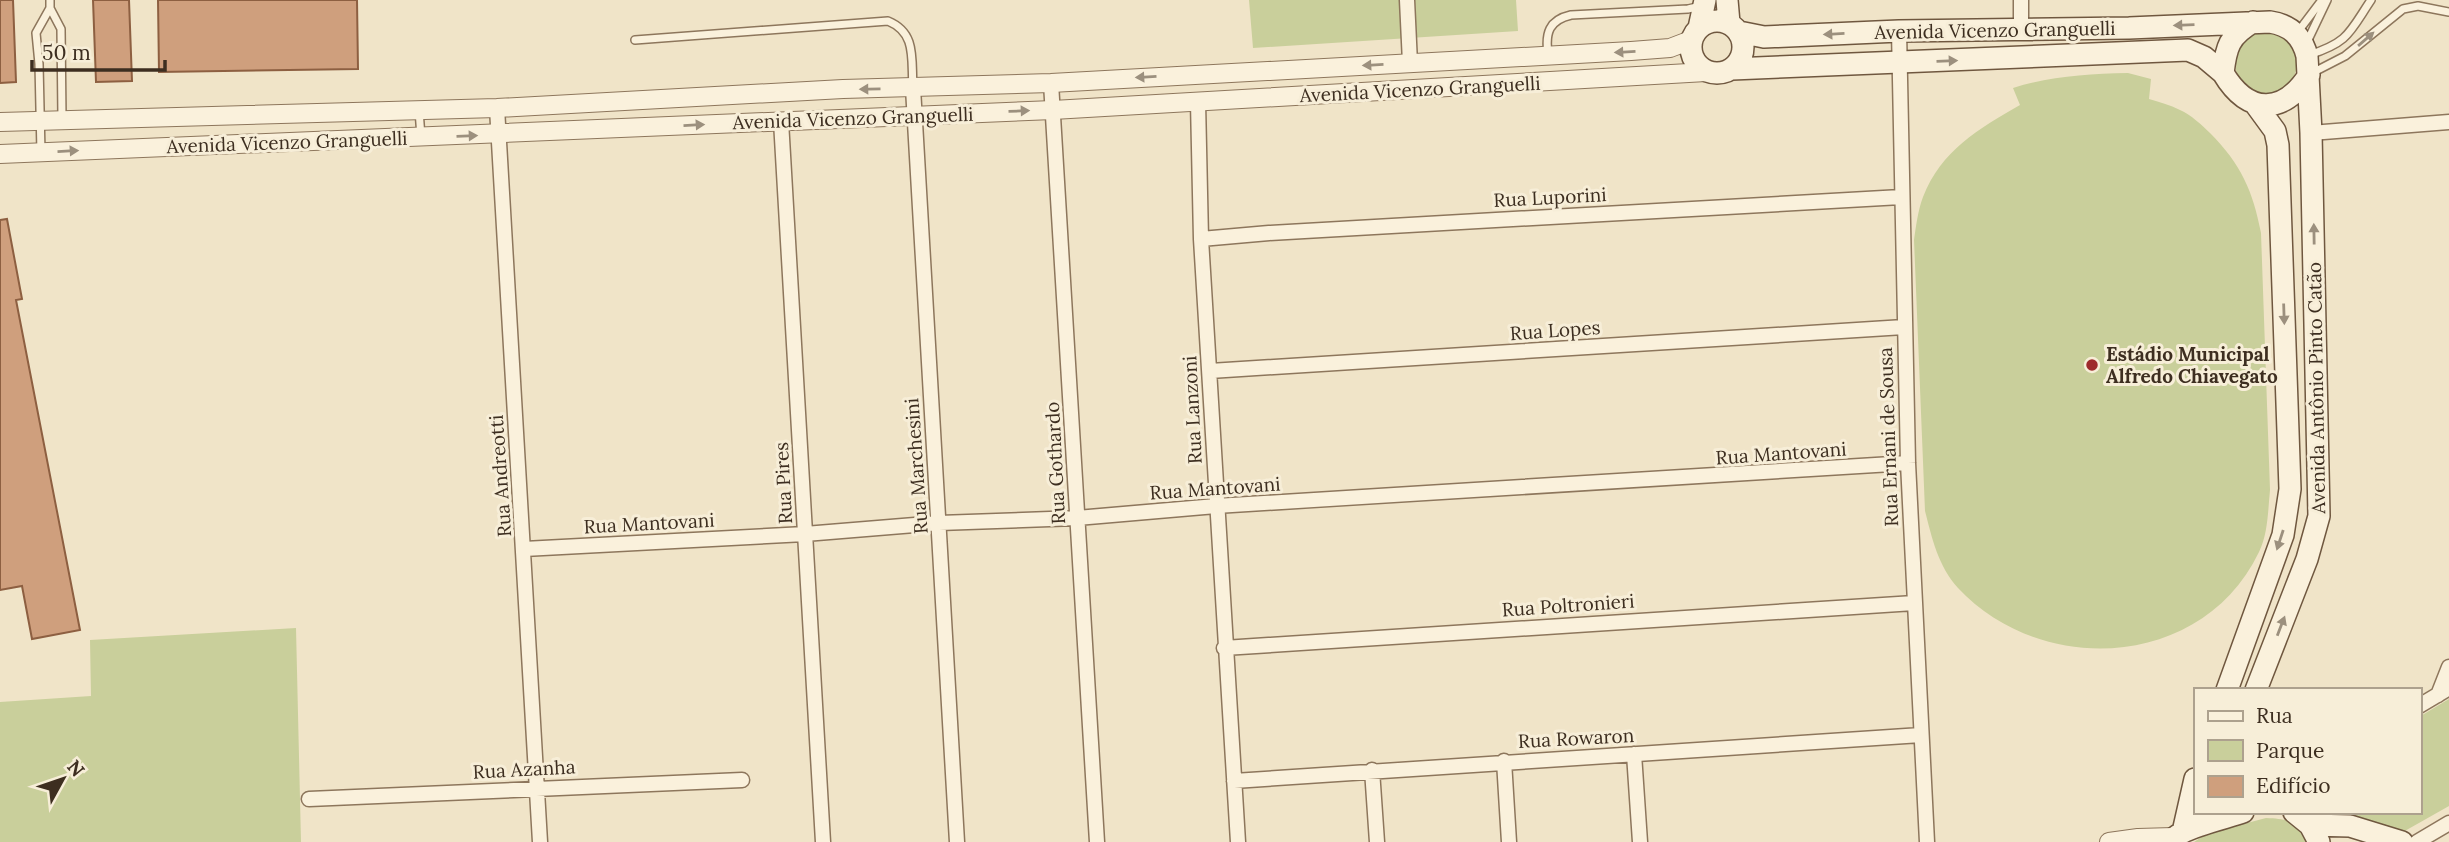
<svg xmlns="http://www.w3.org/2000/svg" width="2449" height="842" font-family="Lora,serif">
  <rect width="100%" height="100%" fill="#f0e4c8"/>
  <path fill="#c9cf9b" d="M1249,0h267l2,31 -265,17z
    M2235 63a31 31 0 1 1 62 0a31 31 0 1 1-62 0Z
    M2128,73l23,6 -2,20c10,3 21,6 31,11 11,5 22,15 30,23 31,31 43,58 51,100l9,257c-2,20 -2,44 -11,62 -56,117 -217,126 -301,36 -20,-22 -26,-50 -33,-77l-11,-271c2,-14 4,-30 9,-43 18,-46 55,-68 97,-92l-7,-17c38,-12 74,-14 115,-15z
    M296,628l5,214h-301v-140l91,-6 -1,-56z
    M2449,699v107l-46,26 -80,-20h96v-95z
    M2266,818c25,1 32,4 47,24h-119l12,-8z"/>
  <path fill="#cf9f7d" stroke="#8d5f41" stroke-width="2" d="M0,0h13l3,82 -16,1z
    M93,0h36l3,81 -36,1z
    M158,0h199l1,69 -199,3z
    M7,219l15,80 -6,1 64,330 -48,9 -10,-53 -22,4v-370z"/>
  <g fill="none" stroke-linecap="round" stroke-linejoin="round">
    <g stroke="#8d765c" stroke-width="10">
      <path id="service" d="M50,8l11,21 1,89
        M2297,33l25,-33
        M635,40l253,-19c29,12 23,38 25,66
        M2307,42l20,-42
        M1548,54c-3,-21 1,-34 23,-39l117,-6 13,-3
        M2309,55c40,-13 40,-22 62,-55
        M2312,73l33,-17 58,-47 15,-3 31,6
        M419,110l2,27
        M41,153l-2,-89 -3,-31 14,-25v-8"/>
    </g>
    <g stroke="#8d765c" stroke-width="17">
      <path id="minor" d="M1407,0l3,63
        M2021,0v29
        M1899,31l9,432 19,379
        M1051,83l46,759
        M913,88l44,754
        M1198,102l3,137 37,603
        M497,108l43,734
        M781,121l42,721
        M2311,133l138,-11
        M1201,239l68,-6 632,-36
        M1210,371l694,-44
        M524,549l281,-15 134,-11 138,-5 139,-12 692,-43
        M1224,648l690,-45
        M2438,695l11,-28
        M2419,706l30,-18
        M1634,754l6,88
        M1504,761l5,81
        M1372,770l5,72
        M1234,781l687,-46
        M309,799l433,-19
        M2417,842l32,-19"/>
    </g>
    <g stroke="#8d765c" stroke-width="20">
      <path id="tertiary" d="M0,122l497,-14 346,-19 208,-6 580,-32 39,-3 21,-8
        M0,154l1053,-44 653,-38
        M2109,842l29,-4 35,-1"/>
    </g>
    <g stroke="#6f573f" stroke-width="24">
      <path id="secondary" d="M1727,0l2,23
        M1691 47a26 26 0 1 1 52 0a26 26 0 1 1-52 0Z
        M2253,22c-24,14 -27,25 -30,51 25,42 60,42 86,2
        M1699,28l6,-28
        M1739,32l25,5 135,-6 230,-3 141,-6c20,3 32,14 37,34l4,77 8,383 -12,43 -51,131
        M1732,69l456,-19 16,7 19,16
        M2227,690l56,-155 7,-46 -12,-344 -3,-14 -19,-26
        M2294,812l16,13 9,17
        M2310,825l40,1 52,16
        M2183,832l12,-53
        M2171,842c7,-14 56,-24 72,-30"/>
    </g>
    <use href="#service" stroke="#faf1dc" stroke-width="7"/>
    <use href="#minor" stroke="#faf1dc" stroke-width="14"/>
    <use href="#tertiary" stroke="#faf1dc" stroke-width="18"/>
    <use href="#secondary" stroke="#faf1dc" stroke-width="21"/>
  </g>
  <defs><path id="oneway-solid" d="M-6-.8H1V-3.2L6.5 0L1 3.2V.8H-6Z" transform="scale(1.75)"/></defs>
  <g fill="#9c907e">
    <use href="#oneway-solid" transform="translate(2184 25) rotate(178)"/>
    <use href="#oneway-solid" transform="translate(1834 34) rotate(177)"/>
    <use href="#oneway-solid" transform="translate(2366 39) rotate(-41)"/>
    <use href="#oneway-solid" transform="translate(1625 52) rotate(177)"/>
    <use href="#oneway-solid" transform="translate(1947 61) rotate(-2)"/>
    <use href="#oneway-solid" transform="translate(1373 65) rotate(177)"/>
    <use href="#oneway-solid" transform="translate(1146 77) rotate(177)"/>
    <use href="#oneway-solid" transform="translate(870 89) rotate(179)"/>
    <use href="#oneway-solid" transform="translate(1019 111) rotate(-2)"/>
    <use href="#oneway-solid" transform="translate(694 125) rotate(-3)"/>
    <use href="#oneway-solid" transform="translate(467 136) rotate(-2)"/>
    <use href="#oneway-solid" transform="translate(68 151) rotate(-3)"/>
    <use href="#oneway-solid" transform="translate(2314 234) rotate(-91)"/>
    <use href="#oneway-solid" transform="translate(2284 314) rotate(88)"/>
    <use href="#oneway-solid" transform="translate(2280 540) rotate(108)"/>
    <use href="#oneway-solid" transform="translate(2281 626) rotate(-69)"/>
  </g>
  <circle fill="#9e2a2b" stroke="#f7eed8" stroke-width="2.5" cx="2092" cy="365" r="7"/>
  <g text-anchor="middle" stroke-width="6" stroke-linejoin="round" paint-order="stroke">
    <g font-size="19" fill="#3d2e20" stroke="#f7eed8">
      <text transform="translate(1995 30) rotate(-1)" y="7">Avenida Vicenzo Granguelli</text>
      <text transform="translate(1420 89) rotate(-3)" y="7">Avenida Vicenzo Granguelli</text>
      <text transform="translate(853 118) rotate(-2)" y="7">Avenida Vicenzo Granguelli</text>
      <text transform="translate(287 142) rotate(-2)" y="7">Avenida Vicenzo Granguelli</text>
      <text transform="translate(1550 197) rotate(-3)" y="7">Rua Luporini</text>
      <text transform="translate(1555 330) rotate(-4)" y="7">Rua Lopes</text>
      <text transform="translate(2316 388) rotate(-91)" y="7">Avenida Antônio Pinto Catão</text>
      <text transform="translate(1192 410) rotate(-93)" y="7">Rua Lanzoni</text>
      <text transform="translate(1888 437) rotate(-92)" y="7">Rua Ernani de Sousa</text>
      <text transform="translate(1781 453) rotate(-4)" y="7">Rua Mantovani</text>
      <text transform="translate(1055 463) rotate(-93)" y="7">Rua Gothardo</text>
      <text transform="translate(916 466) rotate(-94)" y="7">Rua Marchesini</text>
      <text transform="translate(500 476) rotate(-94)" y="7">Rua Andreotti</text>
      <text transform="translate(783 483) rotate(-93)" y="7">Rua Pires</text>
      <text transform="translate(1215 488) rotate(-4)" y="7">Rua Mantovani</text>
      <text transform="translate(649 523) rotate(-3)" y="7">Rua Mantovani</text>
      <text transform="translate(1568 605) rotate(-4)" y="7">Rua Poltronieri</text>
      <text transform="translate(1576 738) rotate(-3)" y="7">Rua Rowaron</text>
      <text transform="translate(524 769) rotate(-3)" y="7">Rua Azanha</text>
    </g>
    <g font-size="19" font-weight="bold" fill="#3d2e20" stroke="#f7eed8" text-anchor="start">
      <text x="2106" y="361">Estádio Municipal<tspan x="2106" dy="22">Alfredo Chiavegato</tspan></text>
    </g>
  </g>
  <rect x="2194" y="688" width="228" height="126" fill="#f7eed8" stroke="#ada18e" stroke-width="2"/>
  <rect x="2208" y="711" width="35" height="10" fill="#faf1dc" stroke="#ada18e" stroke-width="2"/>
  <text x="2256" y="723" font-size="21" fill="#3d2e20">Rua</text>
  <rect x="2208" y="740" width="35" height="21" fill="#c9cf9b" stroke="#ada18e" stroke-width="2"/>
  <text x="2256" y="758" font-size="21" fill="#3d2e20">Parque</text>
  <rect x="2208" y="776" width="35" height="21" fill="#cf9f7d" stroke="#ada18e" stroke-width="2"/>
  <text x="2256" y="793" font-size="21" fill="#3d2e20">Edifício</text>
  <g transform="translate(63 779) rotate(50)" stroke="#f7eed8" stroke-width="5" paint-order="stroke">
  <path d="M0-5L12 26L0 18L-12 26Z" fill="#3d2e20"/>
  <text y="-10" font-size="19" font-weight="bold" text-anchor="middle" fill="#3d2e20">N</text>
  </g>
  <path d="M32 60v10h133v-10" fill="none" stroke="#3d2e20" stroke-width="3.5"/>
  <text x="42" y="60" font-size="21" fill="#3d2e20" stroke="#f7eed8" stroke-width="5" paint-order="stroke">50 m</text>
</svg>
